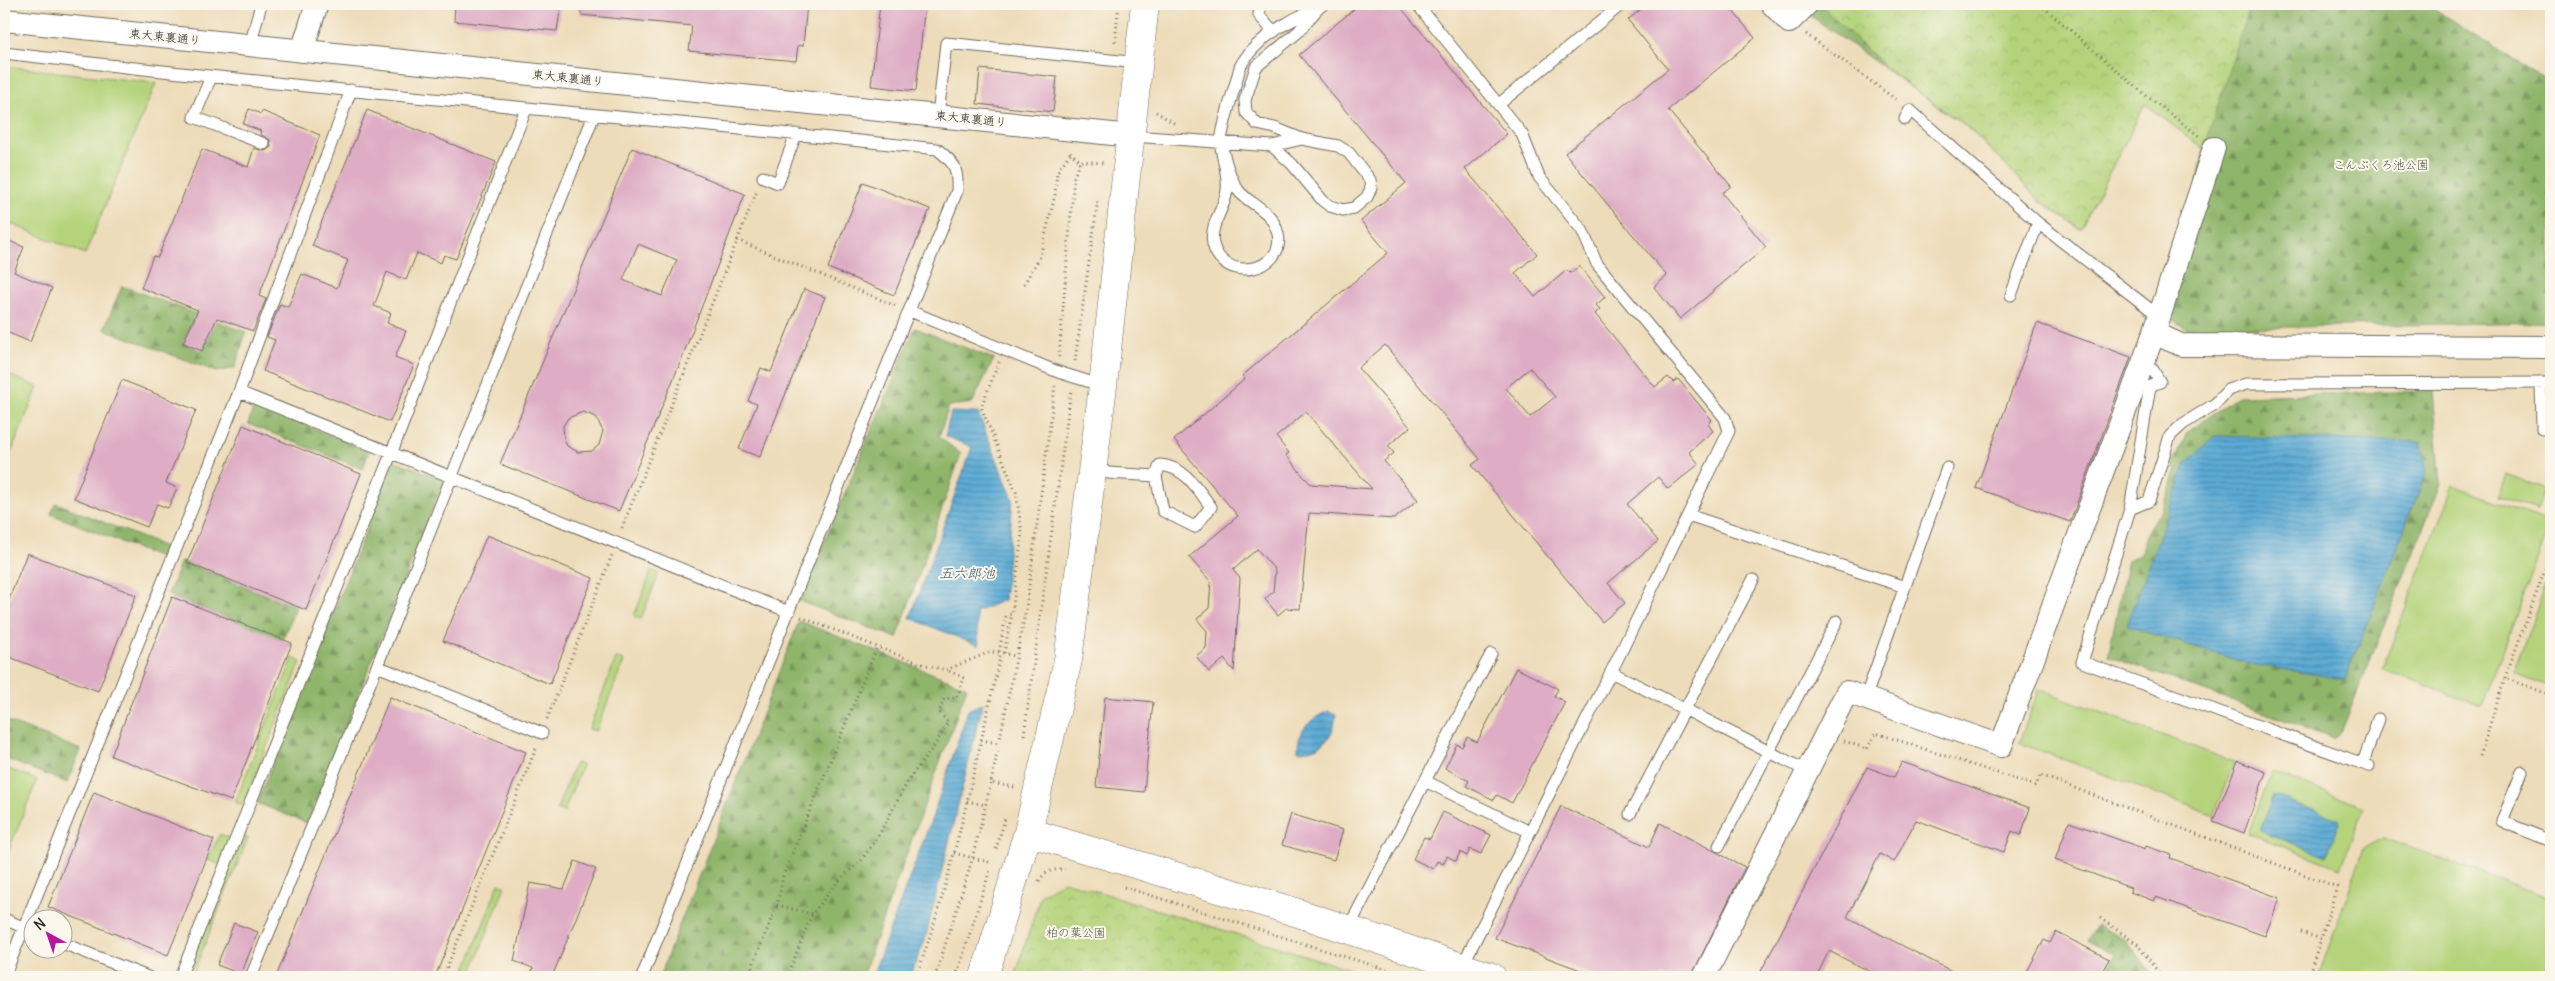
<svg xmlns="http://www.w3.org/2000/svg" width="2555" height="981" font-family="Delius,'Klee One',sans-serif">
  <defs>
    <pattern id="forest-firs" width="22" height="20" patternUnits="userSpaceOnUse" patternTransform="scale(1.25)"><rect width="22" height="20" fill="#8fb56a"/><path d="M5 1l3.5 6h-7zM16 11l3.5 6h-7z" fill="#759357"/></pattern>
    <pattern id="park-crowns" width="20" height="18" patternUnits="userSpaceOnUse" patternTransform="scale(1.25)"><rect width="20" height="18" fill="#b4d37a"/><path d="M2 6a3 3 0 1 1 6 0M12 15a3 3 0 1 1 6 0" fill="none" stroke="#9bb56a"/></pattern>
    <pattern id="water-rules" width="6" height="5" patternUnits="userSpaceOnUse" patternTransform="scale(1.25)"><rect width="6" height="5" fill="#5baad5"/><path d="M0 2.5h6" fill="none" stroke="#4b8bad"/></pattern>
  </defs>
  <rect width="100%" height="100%" fill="#fbf7ec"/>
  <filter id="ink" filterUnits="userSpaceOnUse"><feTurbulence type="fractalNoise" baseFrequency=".02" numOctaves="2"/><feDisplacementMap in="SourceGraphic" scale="10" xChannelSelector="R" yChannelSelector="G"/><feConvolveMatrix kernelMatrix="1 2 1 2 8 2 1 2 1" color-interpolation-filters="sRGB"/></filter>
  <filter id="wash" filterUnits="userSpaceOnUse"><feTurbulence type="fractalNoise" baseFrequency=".0096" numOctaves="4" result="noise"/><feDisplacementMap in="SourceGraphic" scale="20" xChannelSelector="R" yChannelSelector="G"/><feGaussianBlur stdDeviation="1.12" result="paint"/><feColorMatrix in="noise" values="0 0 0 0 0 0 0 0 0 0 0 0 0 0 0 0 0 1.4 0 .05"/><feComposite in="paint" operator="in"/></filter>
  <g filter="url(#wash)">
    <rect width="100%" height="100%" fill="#eddcb9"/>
    <path fill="#b4d37a" stroke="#707f52" d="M4,66l152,17 -71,171 -81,-33z
      M4,373l34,14 -34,83z
      M2506,474l39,15 -8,21 -39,-14z
      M2453,485l98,38 -69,183 -100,-37z
      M652,570l7,3 -18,46 -7,-3z
      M2551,571v116l-38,-13z
      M293,658l8,4 -58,143 -8,-3z
      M616,658l8,3 -28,70 -7,-2z
      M2039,689l195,73 -20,53 -195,-72z
      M575,763l7,2 -18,47 -7,-3z
      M4,767l33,13 -33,82z
      M2272,772l92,35 -24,61 -92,-35z
      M220,834l11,5 -11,26 -12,-5z
      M243,836l5,2 -55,135 -6,-2z
      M2383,838l168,60 -1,79h-232l46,-129z
      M499,883l6,3 -35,91h-7z"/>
    <path fill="url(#forest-firs)" stroke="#5d704a" fill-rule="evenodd" d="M1794,4h632l125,79v239l-364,7 -17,-11 34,-169 -59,-45 -65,125 -41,-29 -67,-69z
      M122,286l124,46 -11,36 -18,4 -113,-43zM193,321l19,8 -10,22 -19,-8z
      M915,328l79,31 -22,44 -23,3 -10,31 22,17 -64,184 -98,-37z
      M2433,391l8,93 -99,246 -8,8 -226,-82 20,-96 12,-6 8,-25 15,-20 14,-40 -6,-1 16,-35 51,-37z
      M255,404l114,47 -6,18 -115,-45z
      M394,460l50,20 -137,343 -50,-20z
      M56,503l114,46 -5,11 -114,-46z
      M181,561l115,46 -14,33 -114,-45z
      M799,621l168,66 -105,290h-203z
      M4,720l77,30 -14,33 -63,-25z
      M2096,925l29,14 30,38 -51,-1 11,-22 -27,-14z"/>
    <path fill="url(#park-crowns)" stroke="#707f52" d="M1820,4h430l-46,145 -59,-45 -65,125 -41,-29 -67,-69 -86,-63z
      M1064,881l311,96h-360l26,-83z"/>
    <path fill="url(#water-rules)" stroke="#436a80" d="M951,412l27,1 35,86 -9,101 -28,12 3,34 -69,-28 62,-171 -27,-11z
      M2214,436l207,6 6,29 -82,208 -95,-15 -123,-38 59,-162z
      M983,703l-58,237 -15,37h-38l60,-159 36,-108z
      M1329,711l7,3c-2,23 -13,37 -38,37 -1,-21 13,-33 31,-40z
      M2273,795l68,25 -14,36 -67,-25z"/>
    <g id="blocks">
      <path fill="#deadc5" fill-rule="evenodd" d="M455,4h106l-4,27 -103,-10z
        M581,4h226l-4,42 -5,-1 -2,16 -107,-10 3,-25 -111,-11z
        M880,4h45l-9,87 -45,-5z
        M1360,4h38l109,130 -42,35 72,85 -22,19 20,24 32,-27 3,3 9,-7 26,31 -9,8 4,4 -5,5 60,73 13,-10 5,5 5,-3 34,41 -4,4 5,7 -24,21 10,12 -31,25 -10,-12 -31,27 31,37 -50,42 17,20 -23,19 -130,-157 8,-6 -95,-114 -27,23 52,59 -22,19 6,7 -10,8 34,39 -24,19 -85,-6 -9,96 -14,-1 -8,7 -13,-16 8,-7 2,-22 -18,-21 -24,21 7,8 -6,93 -10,-12 -15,13 -13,-16 10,-8 1,-17 -10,-12 12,-11 2,-26 -22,-25 49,-41 -64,-76 71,-61 -3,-3 146,-123 -27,-32 45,-38 -107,-128zM1530,368l25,29 -25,20 -24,-29zM1306,412l66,77 -61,-5 -7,-7 -18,-22 3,-2 -13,-16z
        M1647,4h80l28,34 -87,72 63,76 -9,7 44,54 -86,72 -26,-32 13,-11 -102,-123 103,-84 -40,-49z
        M980,69l77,8 -4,35 -76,-8z
        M249,109l12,5 1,-3 58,24 -61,161 7,3 -13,32 -36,-13 -15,33 -19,-8 15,-33 -57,-22 12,-32 5,1 44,-108 46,18 6,-19 11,3 6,-4 -1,-7 -10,-6 1,-3 -18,-7z
        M367,110l129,52 -40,97 -12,-4 -3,8 -24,-10 -11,27 -19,-8 -13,34 17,7 -4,10 19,8 -11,26 19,8 -24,57 -127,-51 12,-31 -8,-3 13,-33 8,3 14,-33 35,14 11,-28 -36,-14z
        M632,148l113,46 -65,169 -61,148 -119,-47zM638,244l39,16 -15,36 -39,-16zM583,412l13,5 7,14 -4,14 -7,6 -14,1 -11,-6 -3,-7 -1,-13 5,-8z
        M863,182l67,27 -36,86 -66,-27z
        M4,239l20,8 -10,25 38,16 -22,54 -26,-11z
        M804,289l21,8 -65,160 -21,-8 18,-45 -9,-3 13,-33 10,4z
        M2037,323l94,34 -61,165 -94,-34z
        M122,380l74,30 -30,73 11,5 -9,20 -11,-4 -10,23 -73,-29z
        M243,425l118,49 -55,136 -119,-47z
        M487,535l106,43 -43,106 -107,-43z
        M27,553l109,42 -38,96 -94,-36v-43z
        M172,597l120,46 -61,158 -120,-45z
        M1516,668l42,21 -4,7 11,6 -53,101 -15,-8 -3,5 -28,-14 3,-5 -24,-13 12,-24 5,3 5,-10 10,5z
        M390,697l136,55 -91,225h-159z
        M1105,697l48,5 -9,90 -48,-5z
        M2238,761l28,11 -22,61 -31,-12z
        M1902,762l128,46 -9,27 -9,-4 -8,21 -88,-32 -22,42 -14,-8 -33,63 116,60h-82l-52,-26 -13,26h-58l109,-210 27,10z
        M94,792l120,48 -46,115 -120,-48z
        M1561,806l88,41 11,-24 85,44 -54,110h-92l-104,-39z
        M1443,812l48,23 -10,19 -11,-5 -3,7 -7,-4 -4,9 -9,-5 -4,8 -6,-3 -4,8 -20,-10 11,-22 6,2z
        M1291,814l52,16 -9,30 -52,-15z
        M2069,822l76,27 1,-3 25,9 -1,3 110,40 -15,38 -109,-39 -2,4 -24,-9 1,-4 -76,-28z
        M575,861l21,8 -44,108h-23l4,-9 -19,-7 16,-78 34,6z
        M234,923l24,9 -17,42 -24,-9z
        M2056,932l53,27 -10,18h-75l20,-37 6,3z"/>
    </g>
  </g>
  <g filter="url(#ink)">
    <use href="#blocks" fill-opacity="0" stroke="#6f695d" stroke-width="1"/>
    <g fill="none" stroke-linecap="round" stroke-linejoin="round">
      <g stroke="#6f695d" stroke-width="13">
        <path id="lane" d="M1417,4l105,130 17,43 43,53 15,34 128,154 4,13 -112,229 -155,306
          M1260,8l-1,7 15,17
          M250,46l11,-42
          M4,53c310,37 622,63 933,96 18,14 21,19 20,42l-315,786
          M211,77l-17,40 70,27
          M1499,104l123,-100
          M938,116l8,-73 193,20
          M1905,119l5,-9 128,113 121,93
          M1132,136l140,10 30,-7 36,7 11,7 21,27 1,8 -4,9 -13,11 -11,2 -13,-4 -7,-5 -31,-37 -20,-18
          M1302,139l-27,-11 -18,-4 -11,-12 -1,-12 11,-33 42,-35 17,-20
          M1221,144c4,15 8,33 17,46 12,16 34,18 40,44 8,37 -55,51 -65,10 -4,-20 12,-35 14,-54 2,-16 -5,-30 -6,-45 -1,-14 15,-61 19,-78 9,-18 30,-35 49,-45 11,-7 24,-10 35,-18
          M763,177l15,6 18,-49
          M2011,295l27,-72
          M910,311l148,61 45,14
          M2142,365l11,5 7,12 -10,4 -20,123 19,-8 21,-65 13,-12 32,-20 13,-14 18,-6 305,-1
          M2541,383l1,46
          M239,392l550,220
          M1094,465l14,8 48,3
          M1160,465c25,2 37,23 51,42l-16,20 -32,-16 -7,-35z
          M2130,509l-48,153 287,104
          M1688,515l217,72
          M377,666l165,67
          M1611,672l196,99
          M1865,699l82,-231
          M2363,763l15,-44
          M1425,781l105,51
          M1630,814l123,-234
          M2502,821l20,-49
          M2506,823l45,18
          M1719,846l118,-225
          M4,919l28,12
          M1348,929l143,-275
          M62,943l86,34
          M4,977l235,-585 112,-302
          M180,977l211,-523 135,-345
          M251,977l126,-311 217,-551"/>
      </g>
      <g stroke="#6f695d" stroke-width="24">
        <path id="street" d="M1772,4l17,18 18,-18
          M4,20l1128,116
          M302,51l15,-47
          M2154,333l27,12 370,2
          M1704,977l143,-285 154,54 153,-413 60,-185"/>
      </g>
      <g stroke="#6f695d" stroke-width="29">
        <path id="secondary" d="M1028,832l267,80 197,65
          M984,977l44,-145 40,-172 35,-274 42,-382"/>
      </g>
      <path stroke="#6f695d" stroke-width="3" stroke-dasharray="1 4" stroke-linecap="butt" d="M2040,4l103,89 56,43
        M1806,34l92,67
        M1115,42l4,-38
        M1156,112l18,11
        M1070,152l10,9 23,2v3
        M737,240l159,66
        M1024,284l16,-27 15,-62 2,-23 14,-20
        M1059,357l15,-180 6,-16
        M1075,361l23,-162
        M999,362l-18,45 35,85 6,42 -10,80 -6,2 -7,36 16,4
        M622,528l135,-337
        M801,617l120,47 25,6 44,-18h9v9c-24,106 -46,214 -83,316
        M1004,653l8,-39
        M2505,678l46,-124
        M547,719l65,-164
        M1024,735l47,-345
        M981,740l18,3
        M1844,741l23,8 9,-16 160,53 4,-11 297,112 -16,52
        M2480,756l25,-78 46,17
        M1014,787l-23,-4 35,-174 29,-223
        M967,801l18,4
        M996,849l9,-30
        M954,853l38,10
        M1039,881c5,-10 16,-12 26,-12
        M1124,887l273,86
        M812,914l-35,-9 6,-29 94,-229
        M2100,918l37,26 25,33
        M2301,932l20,7 -13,38
        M443,977l94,-231
        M748,977l29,-72
        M790,977l1,-10 21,-53 28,-35 21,-18 19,-28 29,-54 26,-34 13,-23 -9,-10 5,-13 13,-2 7,-19 -17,-8
        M935,977l35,-110 21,-84
        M956,977l34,-107"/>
      <use href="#lane" stroke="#fff" stroke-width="11"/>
      <use href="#street" stroke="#fff" stroke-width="22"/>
      <use href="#secondary" stroke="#fff" stroke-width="28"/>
    </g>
  </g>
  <g text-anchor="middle" stroke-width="4" stroke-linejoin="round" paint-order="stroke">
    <g font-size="12" fill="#2b2b2b" stroke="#fbf7ec">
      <text transform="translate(165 37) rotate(6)" y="4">東大東裏通り</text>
      <text transform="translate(568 78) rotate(6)" y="4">東大東裏通り</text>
      <text transform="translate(971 119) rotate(6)" y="4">東大東裏通り</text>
    </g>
    <g font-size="12" fill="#4d553f" stroke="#fbf7ec">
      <text x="2381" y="169">こんぶくろ池公園</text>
      <text x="1076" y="937">柏の葉公園</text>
    </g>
    <g font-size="14" font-style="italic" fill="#3c5766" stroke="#fbf7ec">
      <text x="967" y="578">五六郎池</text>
    </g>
  </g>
  <rect width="2555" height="981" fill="none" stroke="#fbf7ec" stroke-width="20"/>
  <g transform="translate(48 934) rotate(320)"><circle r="24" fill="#fbf7ec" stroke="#a8a59f"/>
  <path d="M0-4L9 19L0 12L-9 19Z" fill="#b5179e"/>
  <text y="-8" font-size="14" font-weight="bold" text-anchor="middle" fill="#2b2b2b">N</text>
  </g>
</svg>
